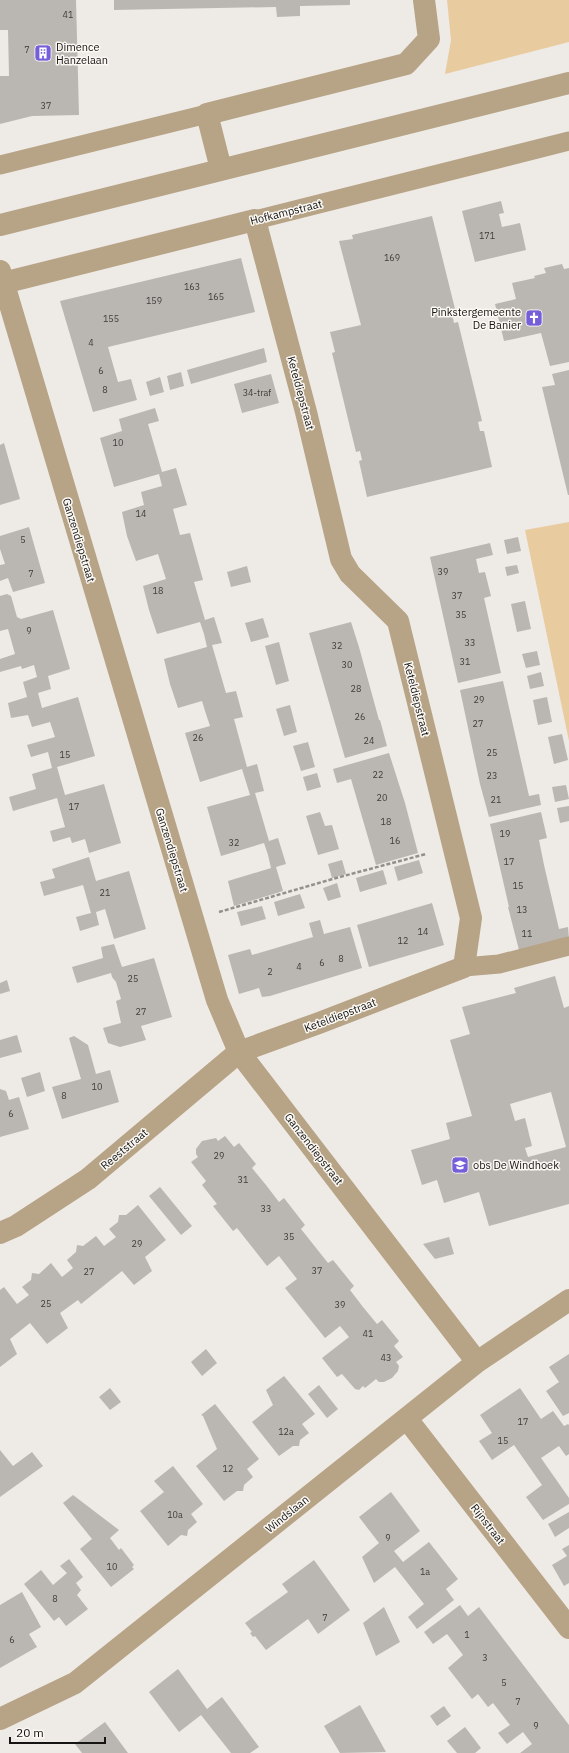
<svg xmlns="http://www.w3.org/2000/svg" width="569" height="1753" font-family="'IBM Plex Sans',sans-serif">
  <rect width="100%" height="100%" fill="#eeeae5"/>
  <path fill="#e9cba0" d="M447,0h122v42l-124,32 6,-34z
    M569,522v219l-44,-211z"/>
  <path fill="#bab7b2" fill-rule="evenodd" d="M0,0h76l3,115 -47,1 -32,8v-48h9l-1,-46h-8z
    M114,0h236v5l-50,1v10l-23,1 -1,-10 -162,3z
    M501,201l3,12 -5,1 3,13 18,-4 6,27 -51,12 -13,-51z
    M432,216l24,97 -4,1 2,9 4,-1 24,99 -4,1 2,9h4l8,36 -125,30 -8,-36 3,-1 -2,-9 -4,1 -24,-99 3,-1 -5,-20 31,-7 -22,-84 14,-2 -1,-4z
    M241,258l14,54 -147,35 10,35 13,-3 6,21 -44,12 -33,-111z
    M562,264l2,5 5,-1v94l-19,4 -9,-33 -37,8 -9,-37 21,-5 -4,-16 23,-5 -1,-2 12,-3 -2,-5z
    M264,348l3,14 -76,22 -4,-14z
    M569,370v125h-1l-26,-108 13,-2 -3,-11z
    M181,372l3,14 -14,4 -3,-14z
    M271,374l8,29 -37,10 -8,-29z
    M160,377l4,15 -14,4 -4,-14z
    M155,408l4,13 -11,3 14,48 14,-4 11,37 -14,4 7,26 10,-2 13,47 -9,2 11,38 9,-3 8,26 -10,2 14,48 10,-2 7,26 -9,2 13,48 10,-3 7,27 -9,2 14,48 9,-3 8,26 -10,3 7,24 -49,15 -6,-25 43,-13 -3,-13 -4,-12 -43,13 -14,-49 43,-12 -8,-26 -42,13 -15,-49 25,-7 -4,-12 -4,-13 -24,7 -8,-24 -6,-25 43,-12 -3,-13 -4,-12 -43,12 -8,-24 -6,-24 23,-7 -8,-25 -22,7 -9,-25 -5,-24 22,-7 -3,-13 21,-6 -3,-12 -45,13 -14,-49 22,-7 -3,-12z
    M4,443l16,56 -20,6v-60z
    M29,527l16,56 -32,9 -5,-14 -8,3v-16l5,-1 -5,-15v-13z
    M518,537l3,14 -14,3 -3,-14z
    M490,543l3,12 -17,4 3,14 6,-1 6,24 -7,2 17,75 -43,10 -28,-126z
    M517,565l2,8 -12,3 -2,-9z
    M247,566l4,16 -20,5 -4,-15z
    M7,594l4,2 6,21 4,2 32,-9 17,59 -22,7 3,13 -13,4 4,15 36,-11 17,59 -38,11 8,28 39,-11 17,59 -32,10 -4,-14 -13,4 -2,-6 -17,5 -3,-11 15,-4 -8,-29 -44,13 -4,-14 27,-8 -4,-15 20,-6 -4,-16 -17,5 -4,-12 28,-8 -5,-15 -18,5 -4,-12 -17,3 -3,-15 19,-6 -4,-15 14,-5 -3,-12 -12,4 -1,-3 -21,6v-13l15,-5 -7,-25 -8,2v-35z
    M525,601l6,28 -14,3 -6,-28z
    M263,618l6,19 -18,5 -6,-19z
    M351,622l8,25 20,73h1l7,26 -42,12 -36,-125z
    M279,642l10,39 -13,4 -11,-39z
    M537,651l3,14 -14,3 -4,-14z
    M541,672l3,14 -14,3 -3,-13z
    M503,681l26,115 10,-2 2,11 -52,12 -9,-33 -20,-94z
    M547,697l5,25 -14,3 -5,-25z
    M290,705l7,27 -13,4 -8,-27z
    M562,734l6,26 -14,4 -6,-27z
    M308,742l7,25 -14,4 -8,-25z
    M389,753l16,50 13,50 -42,12 -25,-86 -14,4 -4,-14z
    M317,773l4,14 -14,4 -4,-14z
    M566,785l3,14 -14,3 -3,-15z
    M569,806v15l-9,2 -3,-15z
    M320,812l5,14 7,-1 7,24 -21,6 -12,-39z
    M541,812l6,26 -8,2 5,25 15,64 9,-2 1,12 -50,11 -11,-43h1l-19,-83z
    M89,857l7,24 33,-10 17,58 -32,10 -9,-30 -9,3 3,13 -19,6 -4,-14 15,-4 -8,-28 -39,11 -4,-14 15,-4 -3,-9z
    M342,860l4,14 -14,4 -4,-14z
    M419,860l4,13 -25,8 -4,-14z
    M383,870l4,14 -27,8 -4,-14z
    M337,883l4,14 -13,4 -5,-13z
    M300,894l5,14 -27,8 -4,-14z
    M432,903l12,42 -75,22 -12,-42z
    M262,906l4,13 -25,7 -4,-14z
    M320,920l4,14 26,-7 12,41 -92,28 -8,1 -3,-9 -20,6 -11,-39 22,-6 2,6 61,-18 -4,-14z
    M114,944l8,23 32,-9 18,59 -31,9 5,14 -26,7 -12,-4 -5,-15 18,-5 -5,-22 5,-2 -5,-17 -4,-5 -1,-4 -34,10 -5,-16 31,-9 -2,-11z
    M555,976l9,32 5,-2v198l-80,22 -10,-34 -35,11 -7,-23 -15,5 -11,-35 39,-11 -4,-16 26,-7 -22,-76 20,-6 -8,-27 54,-14 -2,-5zM551,1092l15,55 -38,10 -3,-9 7,-2 -7,-28 -10,3 -5,-17z
    M7,980l3,11 -10,3v-11z
    M17,1035l5,17 -22,6v-18z
    M74,1036l14,9 8,29 14,-4 9,32 -57,17 -10,-32 29,-8 -12,-41z
    M40,1072l5,19 -18,6 -6,-19z
    M0,1089l6,2 3,9 10,-3 10,32 -29,8z
    M225,1136l9,11 5,-4 17,21 -4,4 14,17 13,17 5,-4 21,27 -4,4 27,34 5,-3 21,26 -4,4 13,17 14,17 5,-4 17,21 -5,5 9,11 -7,5 3,4 -1,5 -6,7 -8,4h-5l-3,-3 -11,9 -2,-2 -4,4 -4,-1 -13,-15 -5,3 -15,-19 27,-21 -9,-11 -15,12 -40,-50 12,-9 -18,-23 -12,10 -30,-38 -4,3 -20,-25 4,-2 -15,-19 4,-4 -15,-19 7,-5 -2,-3v-5l6,-8 14,-3 2,3z
    M160,1187l32,39 -11,9 -32,-39z
    M138,1205l28,35 -21,17 7,14 -18,14 -12,-14 -41,33 -3,-4 -18,13 8,15 -21,16 -17,-21 -20,16 7,15 -17,13v-77l4,-3 13,17 12,-9 -7,-8 9,-7 1,-7 7,1 12,-11 11,14 11,-9 -6,-8 9,-8 1,-7 6,1 13,-10 8,10 12,-9 -7,-8 9,-7 1,-7h7z
    M449,1237l5,17 -19,5 -12,-15z
    M206,1349l11,14 -15,13 -11,-14z
    M569,1354v59l-6,3 -17,-25 13,-9 -10,-15z
    M284,1376l31,38 -13,10 7,9 -9,7 -1,6h-6l-14,10 -27,-34 21,-17 -7,-15z
    M319,1385l19,24 -11,9 -19,-24z
    M110,1388l11,14 -11,8 -11,-13z
    M520,1388l21,31 12,-8 11,15 4,-2 1,1v29l-3,2 -7,-10 -18,12 28,40v6l-26,16 -17,-23 16,-12 -28,-40 -22,15 -13,-19 13,-8 -12,-18z
    M215,1404l44,55 -12,10 6,8 -9,8 -1,6h-6l-13,10 -28,-35 21,-17 -14,-33 -2,-1z
    M0,1450l13,16 19,-14 11,14 -43,31z
    M173,1466l30,38 -12,10 6,8 -9,8 -1,6 -6,-1 -13,11 -28,-35 24,-19 -10,-11z
    M391,1492l29,39 -26,20 9,11 26,-20 29,37 -12,10 8,11 -37,29 -9,-12 16,-13 -29,-37 -21,16 -12,-26 17,-14 -20,-26z
    M73,1495l46,35 -9,8 9,12 2,-2 13,17 -2,2 2,2 -23,18 -31,-38 12,-10 -29,-36z
    M569,1512v16l-14,9 -7,-13z
    M569,1545v38l-5,3 -12,-21 15,-9 -5,-7z
    M69,1559l14,18 -7,6 5,7 -4,5 11,14 -22,17 -7,-9 -5,4 -30,-37 17,-14 12,15 14,-12 -7,-7z
    M314,1560l36,50 -32,24 -10,-15 -42,31 -11,-14 -2,1 -3,-4 2,-1 -7,-9 43,-31 -6,-8z
    M22,1592l19,35 -12,7 8,13 -37,21v-63z
    M460,1605l8,11 11,-9 90,118v28h-49l12,-9 -9,-12 -16,12 -9,-11 12,-8 -17,-22 -5,4 -10,-13 -6,5 -24,-31 15,-13 -16,-21 -14,10 -9,-12z
    M384,1607l16,35 -24,14 -13,-33z
    M178,1669l29,40 15,-12 37,50 -9,6h-19l-30,-38 -22,17 -30,-40z
    M360,1705l26,47 -46,1 -16,-27z
    M444,1706l7,10 -14,10 -7,-10z
    M105,1722l23,31h-46l-7,-9z
    M465,1727l16,21 -6,5h-18l-10,-12z"/>
  <g fill="none" stroke-linecap="round" stroke-linejoin="round">
    <path stroke="#928f8c" stroke-width="2.5" stroke-dasharray="4 2" stroke-linecap="butt" d="M219,912l117,-34 90,-24"/>
    <path stroke="#b7a385" stroke-width="19" d="M0,165l207,-51
      M255,220l314,-79
      M464,967l35,-3 70,-18"/>
    <path stroke="#b7a385" stroke-width="22" d="M221,169l-14,-55 199,-50 23,-25 -5,-39
      M0,225l569,-142
      M0,271l217,729 22,52 238,310
      M0,1233l16,-7 72,-47 151,-127 80,-29 145,-56 7,-49 -73,-297 -48,-47 -9,-15 -35,-147 -51,-192 -252,63
      M407,1419l162,209
      M0,1719l75,-36 402,-321 92,-62"/>
  </g>
  <defs>
    <g id="building-square" transform="scale(0.9)"><rect x="-9" y="-9" width="18" height="18" rx="4" fill="#745ed9" stroke="#fbf8f3"/><path d="M-4-6H4V6H1V3H-1V6H-4ZM-2.5-4.3h1.7v1.8h-1.7ZM.8-4.3h1.7v1.8H.8ZM-2.5-1h1.7V.8h-1.7ZM.8-1h1.7V.8H.8Z" fill="#fff"/></g>
    <g id="church-square" transform="scale(0.9)"><rect x="-9" y="-9" width="18" height="18" rx="4" fill="#745ed9" stroke="#fbf8f3"/><path d="M-1.2-6h2.4v3.5h3.3v2.4h-3.3V6h-2.4V-.1h-3.3v-2.4h3.3Z" fill="#fff"/></g>
    <g id="school-square" transform="scale(0.9)"><rect x="-9" y="-9" width="18" height="18" rx="4" fill="#745ed9" stroke="#fbf8f3"/><path d="M0-5L7-2L0 1L-7-2ZM-4 1L0 2.5L4 1V4Q0 6-4 4Z" fill="#fff"/></g>
  </defs>
  <g fill-rule="evenodd">
    <use href="#building-square" x="43" y="53"/>
    <use href="#church-square" x="534" y="318"/>
    <use href="#school-square" x="460" y="1165"/>
  </g>
  <g text-anchor="middle" stroke-width="3" stroke-linejoin="round" paint-order="stroke">
    <g font-size="9" fill="#3e3d3a">
      <text x="68" y="18">41</text>
      <text x="27" y="53">7</text>
      <text x="46" y="109">37</text>
      <text x="487" y="239">171</text>
      <text x="392" y="261">169</text>
      <text x="192" y="290">163</text>
      <text x="216" y="300">165</text>
      <text x="154" y="304">159</text>
      <text x="111" y="322">155</text>
      <text x="91" y="346">4</text>
      <text x="101" y="374">6</text>
      <text x="105" y="393">8</text>
      <text x="257" y="396">34-traf</text>
      <text x="118" y="446">10</text>
      <text x="141" y="517">14</text>
      <text x="23" y="543">5</text>
      <text x="443" y="575">39</text>
      <text x="31" y="577">7</text>
      <text x="158" y="594">18</text>
      <text x="457" y="599">37</text>
      <text x="461" y="618">35</text>
      <text x="29" y="634">9</text>
      <text x="470" y="646">33</text>
      <text x="337" y="649">32</text>
      <text x="465" y="665">31</text>
      <text x="347" y="668">30</text>
      <text x="356" y="692">28</text>
      <text x="479" y="703">29</text>
      <text x="360" y="720">26</text>
      <text x="478" y="727">27</text>
      <text x="198" y="741">26</text>
      <text x="369" y="744">24</text>
      <text x="492" y="756">25</text>
      <text x="65" y="758">15</text>
      <text x="378" y="778">22</text>
      <text x="492" y="779">23</text>
      <text x="382" y="801">20</text>
      <text x="496" y="803">21</text>
      <text x="74" y="810">17</text>
      <text x="386" y="825">18</text>
      <text x="505" y="837">19</text>
      <text x="395" y="844">16</text>
      <text x="234" y="846">32</text>
      <text x="509" y="865">17</text>
      <text x="518" y="889">15</text>
      <text x="105" y="896">21</text>
      <text x="522" y="913">13</text>
      <text x="423" y="935">14</text>
      <text x="527" y="937">11</text>
      <text x="403" y="944">12</text>
      <text x="341" y="962">8</text>
      <text x="322" y="966">6</text>
      <text x="299" y="970">4</text>
      <text x="270" y="975">2</text>
      <text x="133" y="982">25</text>
      <text x="141" y="1015">27</text>
      <text x="97" y="1090">10</text>
      <text x="64" y="1099">8</text>
      <text x="11" y="1117">6</text>
      <text x="219" y="1159">29</text>
      <text x="243" y="1183">31</text>
      <text x="266" y="1212">33</text>
      <text x="289" y="1240">35</text>
      <text x="137" y="1247">29</text>
      <text x="317" y="1274">37</text>
      <text x="89" y="1275">27</text>
      <text x="46" y="1307">25</text>
      <text x="340" y="1308">39</text>
      <text x="368" y="1337">41</text>
      <text x="386" y="1361">43</text>
      <text x="523" y="1425">17</text>
      <text x="286" y="1435">12a</text>
      <text x="503" y="1444">15</text>
      <text x="228" y="1472">12</text>
      <text x="175" y="1518">10a</text>
      <text x="388" y="1541">9</text>
      <text x="112" y="1570">10</text>
      <text x="425" y="1575">1a</text>
      <text x="55" y="1602">8</text>
      <text x="325" y="1621">7</text>
      <text x="467" y="1638">1</text>
      <text x="12" y="1643">6</text>
      <text x="485" y="1661">3</text>
      <text x="504" y="1686">5</text>
      <text x="518" y="1705">7</text>
      <text x="536" y="1729">9</text>
    </g>
    <g font-size="11" fill="#151412" stroke="#fbf8f3" text-anchor="start">
      <text x="56" y="51">Dimence<tspan x="56" dy="13">Hanzelaan</tspan></text>
      <text x="521" y="316" text-anchor="end">Pinkstergemeente<tspan x="521" dy="13">De Banier</tspan></text>
      <text x="473" y="1169">obs De Windhoek</text>
    </g>
    <g font-size="11" fill="#151412" stroke="#fbf8f3">
      <text transform="translate(286 212) rotate(-14)" y="4">Hofkampstraat</text>
      <text transform="translate(301 393) rotate(75)" y="4">Keteldiepstraat</text>
      <text transform="translate(79 540) rotate(73)" y="4">Ganzendiepstraat</text>
      <text transform="translate(417 699) rotate(76)" y="4">Keteldiepstraat</text>
      <text transform="translate(172 850) rotate(73)" y="4">Ganzendiepstraat</text>
      <text transform="translate(340 1015) rotate(-21)" y="4">Keteldiepstraat</text>
      <text transform="translate(124 1149) rotate(-40)" y="4">Reeststraat</text>
      <text transform="translate(314 1149) rotate(52)" y="4">Ganzendiepstraat</text>
      <text transform="translate(287 1514) rotate(-39)" y="4">Windslaan</text>
      <text transform="translate(488 1524) rotate(52)" y="4">Rijnstraat</text>
    </g>
  </g>
  <path d="M10 1737v6h95v-6" fill="none" stroke="#151412" stroke-width="2"/>
  <text x="16" y="1737" font-size="12" fill="#151412" stroke="#fbf8f3" stroke-width="3" paint-order="stroke">20 m</text>
</svg>
